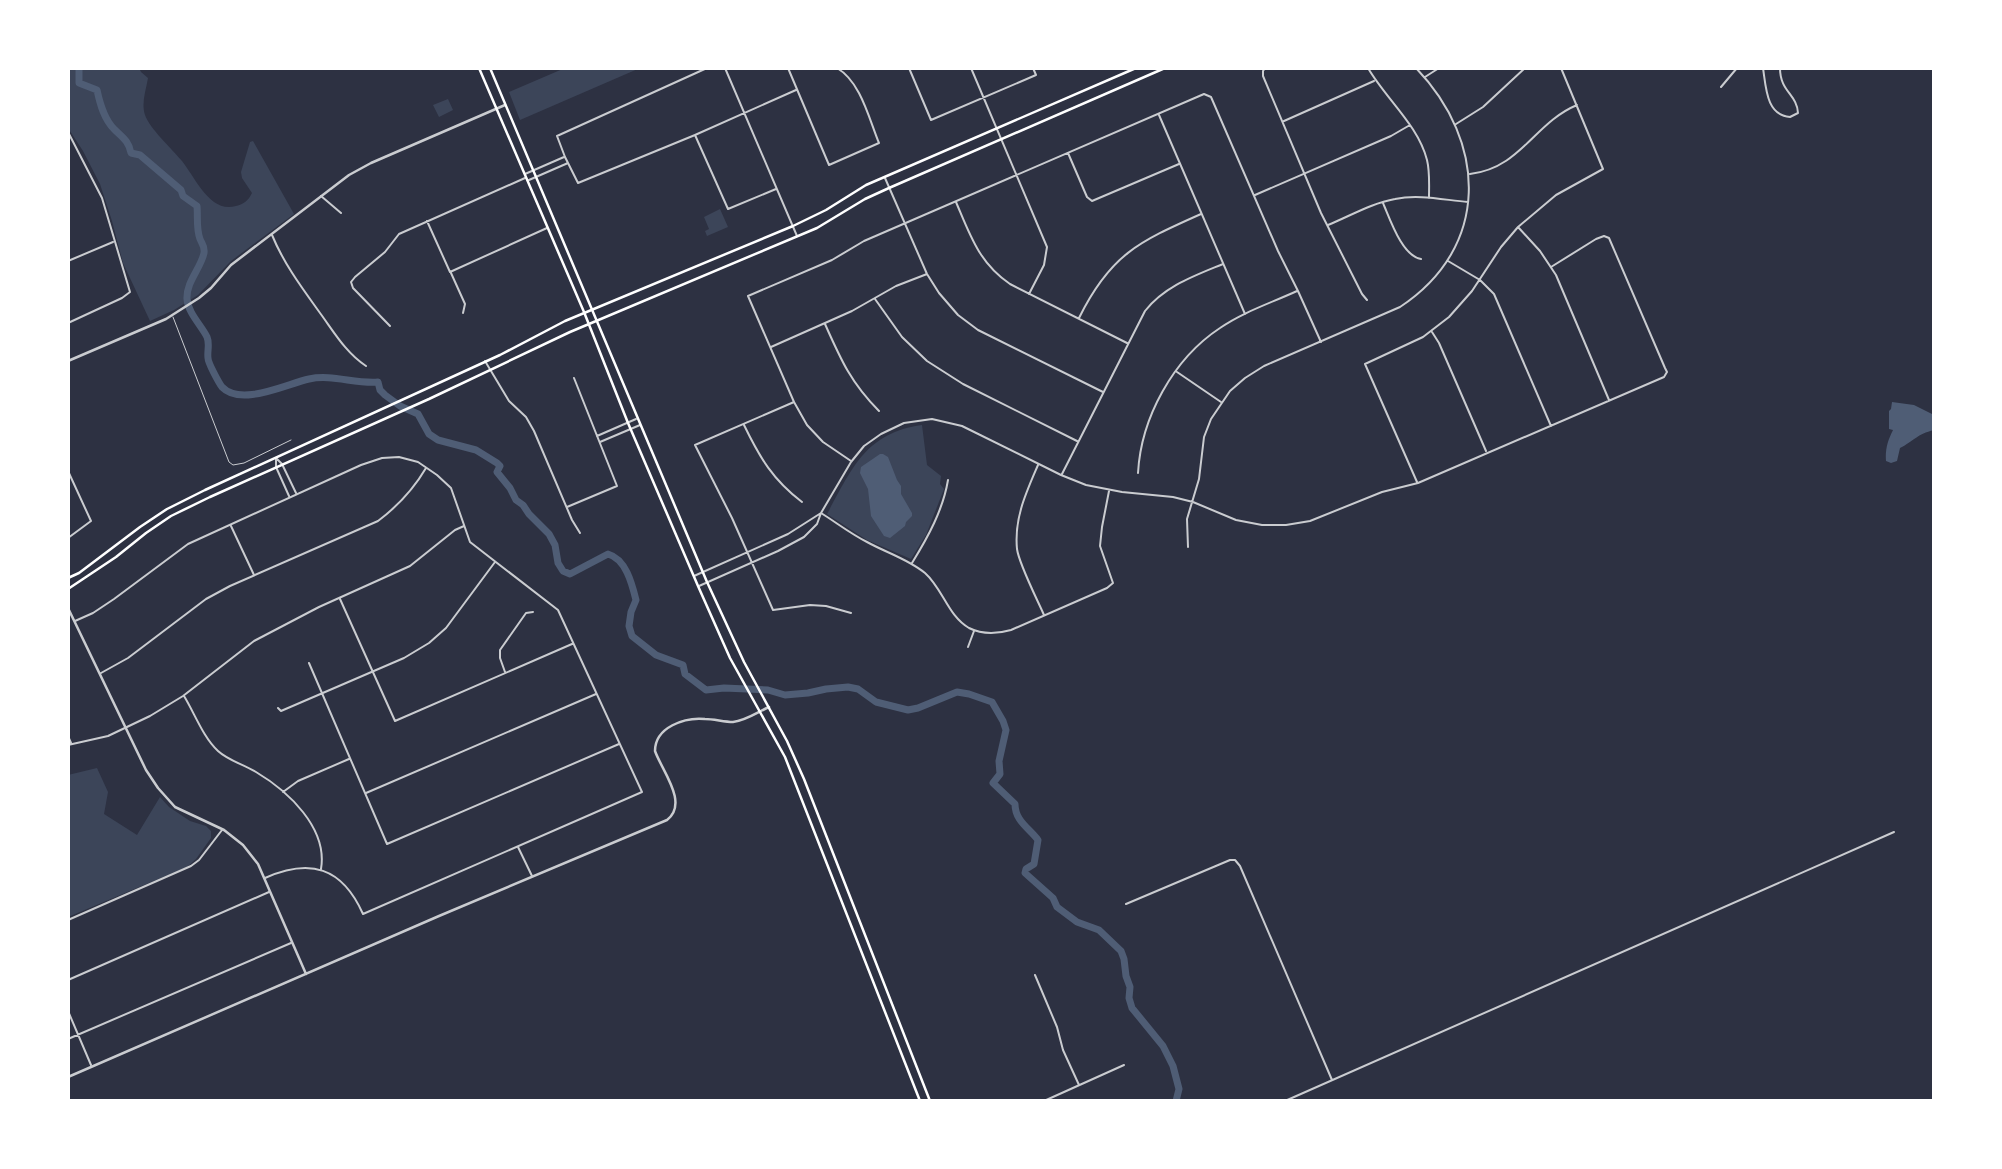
<svg xmlns="http://www.w3.org/2000/svg" width="2002" height="1169" font-family="'Noto Sans',sans-serif">
  <rect width="100%" height="100%" fill="#2d3142"/>
  <path fill="#3c4559" d="M68,68h71l2,4 7,6c-2,12 -7,25 -3,37 5,14 27,34 37,46 13,16 28,53 54,45 8,-2 12,-5 16,-13l-10,-15 -1,-6 9,-30 3,-1 41,73 -63,47 -33,34 -24,15 -24,11 -27,-58 -11,-42 -12,-37 -17,-33 -15,-23z
    M565,68h75l-120,52 -11,-28z
    M448,99l5,11 -14,7 -6,-12z
    M720,209l8,18 -21,9 -2,-5 4,-2 -5,-12z
    M922,425l5,40 14,11 -1,8 4,5 -18,46 -15,24 -44,-19 -40,-26c25,-45 38,-81 95,-89z
    M97,768l11,24 -4,22 33,21 23,-38 9,10 21,14 16,5 5,5v7l-15,21 -9,8 -119,50v-142z"/>
  <path fill="#4f5d75" d="M1892,402l22,3 20,10v15c-17,4 -20,11 -34,18l-3,13 -6,2 -5,-2c-1,-12 2,-21 7,-31l-4,-1v-18l2,-2z
    M880,454h3l5,3 9,23 4,6v8l11,19v3l-6,6 -1,4 -15,12 -6,-2 -13,-20 -3,-27 -8,-16 1,-6z"/>
  <g fill="none" stroke-linecap="round" stroke-linejoin="round">
    <path stroke="#4f5d75" stroke-width="7" d="M79,68v15l18,7c3,14 7,29 17,39 8,8 15,12 17,24l9,2 41,35 2,6 14,10c1,10 -1,23 3,33 2,5 5,7 4,14 -3,15 -18,29 -17,46 1,14 14,26 20,38 3,7 0,14 1,21 0,5 11,25 14,29 19,20 64,-3 87,-8 23,-5 46,5 69,3l2,8 5,5 15,11 18,8 11,20 9,6 38,10 21,13 3,3 -3,6 13,16 6,12 7,5 6,9 20,20 6,11 3,18 5,8 7,3 38,-20c18,5 24,30 28,46l-5,12 -2,14 3,10 24,19 27,10 2,9 21,16 18,-2 44,2 17,5 23,-2 18,-4 22,-2 10,2 18,13 32,8 10,-2 39,-16 12,2 23,8 11,19 3,9 -7,31 1,13 -7,9 22,21c0,17 14,24 23,36l-4,24 -8,5 -1,4 28,25 4,9 20,15 22,8 22,21 3,8 2,17 4,11 -1,11 3,10 31,38 10,20 6,23 -3,12"/>
    <path stroke="#caccd0" stroke-width="1" d="M173,317l56,145 4,3 11,-2 47,-23"/>
    <path stroke="#caccd0" stroke-width="2" d="M707,68l-150,68 8,21 13,26 117,-48 101,-45
      M725,68l72,168
      M788,68l41,97 50,-22c-10,-24 -18,-61 -42,-75
      M909,68l22,52 105,-45 -3,-7
      M971,68l76,179 -3,18 -15,29
      M1265,68l-2,3v5l58,137 41,81 5,6
      M1368,68c18,31 50,57 59,92 3,12 2,25 2,38
      M1763,68c3,19 3,47 27,49l8,-4c-1,-19 -18,-21 -18,-45
      M1425,77l14,-9
      M1721,87l16,-19
      M1159,115l86,199
      M1284,121l90,-40
      M1456,124l27,-17 42,-39
      M68,132l34,66 28,94 -8,6 -54,25
      M695,135l33,74 48,-20
      M1068,153l19,44 5,4 87,-37
      M525,174l39,-17
      M1470,174c51,-6 64,-51 107,-69
      M885,178l42,96 12,19 19,22 20,15 125,62
      M529,180l39,-17
      M1255,195l136,-59 19,-11
      M321,196l20,17
      M956,202c14,33 23,61 54,82l117,59
      M1383,203c7,16 19,53 38,56
      M427,221l23,51 97,-44
      M1328,225c22,-9 44,-22 67,-26 24,-5 49,1 73,3
      M1518,227l22,24 16,24 53,125
      M272,235c12,29 30,53 48,78 14,19 26,40 46,53
      M68,261l45,-19
      M1448,261l32,19 14,14 57,132
      M451,273l14,31 -2,9
      M875,299l27,38 25,24 36,23 114,57
      M1079,318c31,-63 59,-76 122,-104
      M825,324c16,36 26,59 54,87
      M390,326l-37,-38 -2,-6 4,-5 30,-25 14,-18 126,-56
      M1432,332l7,11 47,108
      M771,347l81,-36 44,-25 31,-12
      M485,361l24,40 17,16 8,14 38,89 8,13
      M1177,372l44,30
      M794,402l-99,43 37,73 41,92 37,-5 16,1 25,7
      M744,425c16,33 29,55 58,77
      M597,436l39,-17
      M600,442l40,-17
      M276,459v8l13,29
      M277,459l5,5 14,29
      M851,461l-28,-19 -16,-17 -13,-23 -46,-106 84,-36 32,-19 340,-147 7,3 67,154 20,40 23,51
      M1038,465c-12,28 -24,53 -21,84 2,15 20,50 27,66
      M68,471l23,50 -23,17
      M1138,473c3,-55 35,-114 82,-145 23,-16 51,-25 77,-37
      M1062,474l83,-163c20,-25 49,-35 78,-47
      M1417,482l-52,-118 58,-27 26,-20 23,-26 29,-44 17,-20 38,-32 47,-26 -42,-101
      M567,507l50,-21 -43,-108
      M821,513c16,10 30,21 46,29 20,11 41,17 58,31 18,16 23,43 44,55 14,7 28,6 42,2l96,-42 6,-5 -13,-37 2,-19 7,-36
      M231,526l23,49
      M1188,547l-1,-28 12,-40 5,-42 7,-18 19,-28 15,-13 19,-12 136,-59c91,-60 87,-165 16,-239
      M912,563c16,-26 31,-53 36,-83
      M694,576l94,-42 33,-21
      M699,586l79,-35 26,-14 13,-13 4,-11 30,-51 13,-16 17,-12 23,-11 28,-4 30,7 99,49 25,10 36,7 51,5 20,5 43,18 26,5h24l24,-4 72,-29 36,-9 246,-106 3,-5 -2,-4 -56,-130 -5,-2 -8,3 -45,28
      M340,599l55,122 177,-77
      M75,621l18,-8 21,-14 74,-55 173,-79 21,-7 17,-1 19,5 19,13 14,13 19,54 88,68 84,182 -279,122c-21,-47 -53,-56 -98,-36
      M968,647l6,-16
      M309,663l78,181 232,-100
      M505,672l-5,-14v-8l26,-37 7,-1
      M101,673l27,-15 78,-59 24,-13 148,-65c20,-15 35,-31 48,-53
      M184,696c11,18 19,41 34,55 11,10 25,13 38,21 32,19 72,56 65,97
      M278,708l3,3 123,-53 25,-15 17,-15 49,-66
      M68,736l3,7
      M68,745l40,-9 42,-20 33,-20 71,-55 65,-34 91,-41 45,-36 9,-4
      M283,792l15,-11 51,-22
      M366,793l230,-99
      M518,847l14,29
      M1126,904l104,-44h5l5,6 92,214
      M68,920l123,-54 8,-6 23,-30
      M1035,975l22,52 6,23 16,35
      M68,980l201,-88
      M68,1011l23,54
      M68,1039l223,-96
      M1044,1101l80,-36
      M1285,1101l609,-269"/>
    <path stroke="#caccd0" stroke-width="2.5" d="M68,361l98,-42 33,-21 12,-10 20,-23 118,-90 22,-12 134,-58
      M68,608l78,162 12,18 17,19 49,23 19,15 15,19 48,110
      M68,1077l371,-161 228,-96c22,-17 -5,-49 -12,-69 0,-24 30,-34 50,-32 9,0 19,3 28,3 12,-1 25,-10 36,-15"/>
    <path stroke="#fff" stroke-width="2.5" d="M479,68l105,244 44,111 70,163 32,72 55,99 135,344
      M490,68l217,514 37,80 43,79 17,38 126,322
      M68,578l11,-5 61,-46 27,-18 38,-19 295,-135 65,-34 228,-95 33,-16 40,-25 270,-117
      M68,589l48,-32 30,-24 25,-17 39,-19 219,-98 141,-67 247,-104 48,-29 24,-11 276,-120"/>
  </g>
  <rect width="2002" height="1169" fill="none" stroke="#ffffff" stroke-width="140"/>
</svg>
